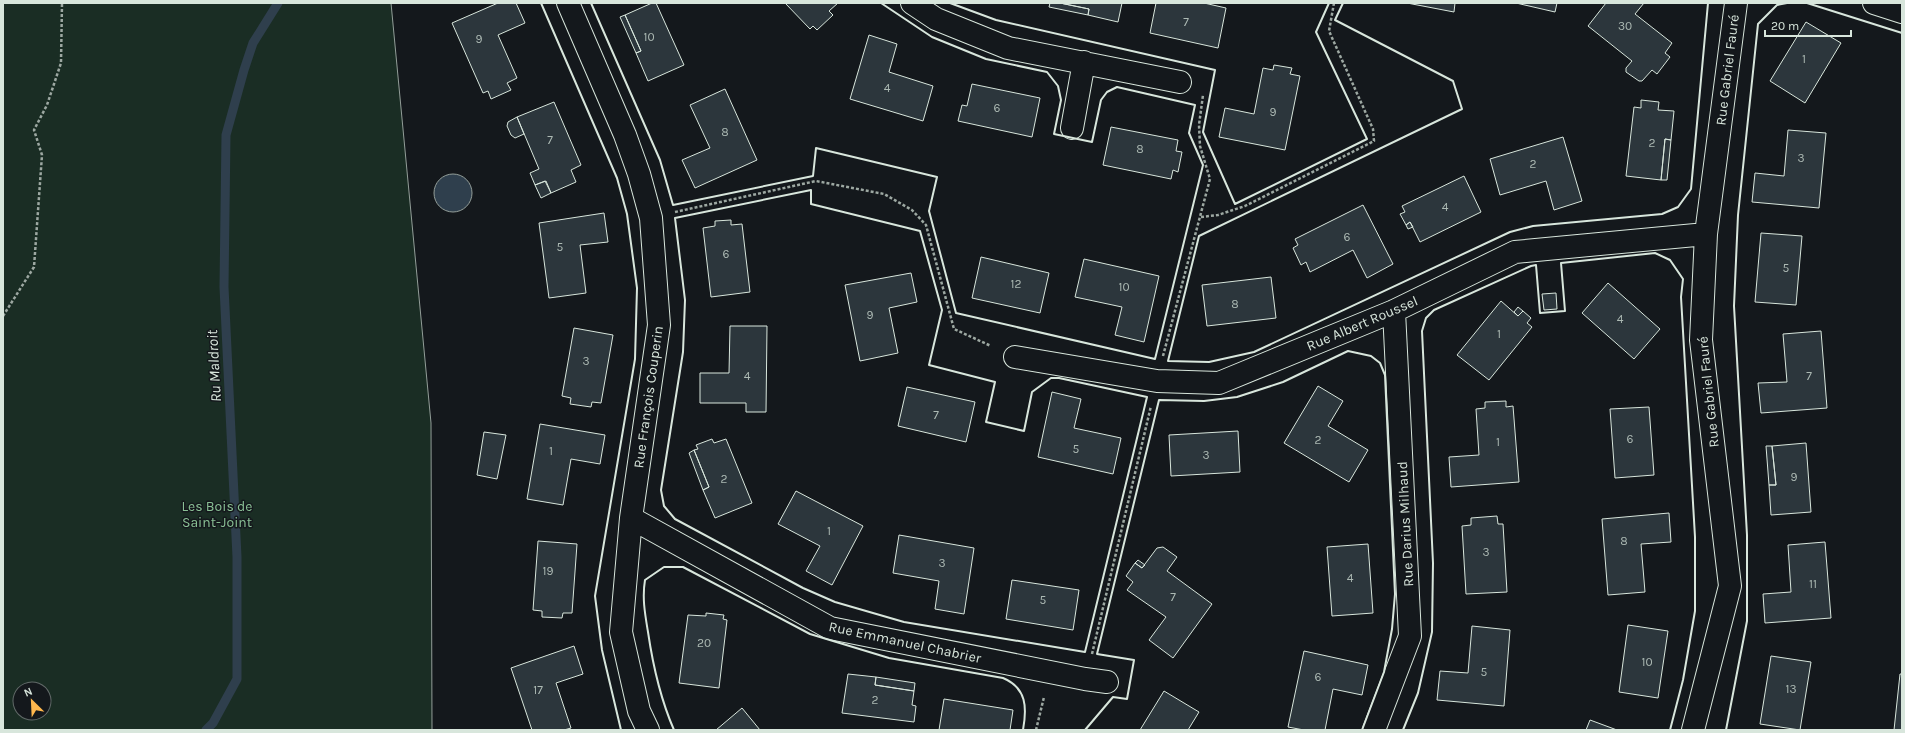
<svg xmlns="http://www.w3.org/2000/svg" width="1905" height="733" font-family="Karla,sans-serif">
  <rect width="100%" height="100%" fill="#14181c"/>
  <path fill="#1a2d24" stroke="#939e99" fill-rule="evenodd" d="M3,3h388l40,420 1,307h-429zM20,689h24v24h-24z"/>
  <path fill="#2f3f4d" stroke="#939e99" d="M434 193a19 19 0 1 1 38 0a19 19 0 1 1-38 0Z"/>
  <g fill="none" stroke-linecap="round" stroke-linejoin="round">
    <path stroke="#2f3f4d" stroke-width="9" d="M206,730l7,-7 24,-44v-122l-13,-270 2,-152 18,-65 9,-27 25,-40"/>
  </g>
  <path fill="#2c363c" stroke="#d8e6dc" d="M498,3h18l9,20 -27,12 19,43 -10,5 4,7 -20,9 -3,-8 -5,2 -31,-70z
    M652,3h4l28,62 -36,16 -12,-28 5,-2 -16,-36z
    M785,3h53l-9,8 4,4 -16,15 -4,-4 -3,3z
    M1050,3h10l29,6 -1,6 -39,-8z
    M1060,3h62l-4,19 -30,-7 1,-6z
    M1156,3h48l22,5 -8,40 -68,-15z
    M1407,3h48l-1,9z
    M1516,3h41l-2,9z
    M1606,3h38l-9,11 37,29 -7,10 5,4 -13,17 -5,-4 -10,11h-3l-13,-9v-4l6,-7 -44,-35z
    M625,15l16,36 -5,2 -16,-36z
    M1806,22l35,21 -36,60 -35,-22z
    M869,35l28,9 -8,28 44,14 -10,35 -73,-22z
    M1274,65l18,3 -2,6 10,2 -15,74 -66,-13 6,-29 29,6 9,-46 10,2z
    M972,84l68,14 -8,39 -74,-16 4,-16 5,1z
    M725,89l32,71 -62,28 -13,-28 28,-12 -20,-43z
    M1641,100l18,2 -1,8 16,1 -3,29 -6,-1 -4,41 -35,-4 8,-69 7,1z
    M554,102l27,63 -10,5 5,12 -25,11 -5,-12 -11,4 -5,-12 9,-4 -22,-52z
    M517,117l7,17 -9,4 -4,-3 -4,-9 1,-4z
    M1111,127l67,13 -2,11 6,1 -4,20 -5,-2 -2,9 -68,-14z
    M1788,130l38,3 -7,75 -67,-6 3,-29 29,3z
    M1563,137l19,64 -28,9 -8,-29 -46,14 -10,-36z
    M1665,139l6,1 -4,40h-6z
    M1464,176l17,36 -61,30 -10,-20 -4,3 -6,-11 5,-2 -3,-6z
    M545,181l6,12 -10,5 -6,-13z
    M1363,205l30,59 -26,14 -14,-28 -43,22 -4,-10 -5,3 -8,-17 5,-3 -3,-6z
    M604,213l4,29 -28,3 6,48 -37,5 -10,-75z
    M731,220v5l11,-1 8,68 -39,5 -8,-69 12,-2v-5z
    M1410,222l3,5 -5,2 -2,-4z
    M1761,233l41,3 -6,69 -41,-3z
    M981,257l68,16 -9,40 -68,-15z
    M1084,259l75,17 -15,66 -29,-7 7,-28 -47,-10z
    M911,273l6,29 -28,6 9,45 -38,8 -15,-76z
    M1271,277l5,41 -69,8 -5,-41z
    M1608,283l52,46 -26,30 -52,-46z
    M1556,293l1,16 -13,1 -2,-16z
    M1501,301l17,15 5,-5 8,7 -4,5 5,4 -43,53 -32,-25z
    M1518,307l5,4 -5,5 -4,-4z
    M730,326h37l-1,86h-20v-9h-46v-30h29z
    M574,328l39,7 -12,68 -9,-1 -1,5 -21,-3 1,-6 -9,-2z
    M1821,331l6,77 -66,5 -3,-30 29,-1 -4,-48z
    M1318,386l25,15 -15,25 40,24 -19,32 -65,-39z
    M907,387l68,15 -9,40 -68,-16z
    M1052,392l29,7 -7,29 47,10 -8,36 -75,-17z
    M1506,401v6l7,-1 6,76 -68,5 -2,-30 30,-2 -3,-46 9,-1v-6z
    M1649,407l5,68 -39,3 -5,-69z
    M540,424l65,11 -5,29 -29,-5 -8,46 -36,-6z
    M1238,431l2,41 -69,4 -2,-41z
    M484,432l22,3 -9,44 -20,-4z
    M712,439l2,4 12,-4 26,64 -37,15 -12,-28 6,-3 -15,-37 4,-1 -2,-4z
    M1806,443l5,69 -40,3 -2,-30h7l-4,-39z
    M1766,446h6l4,39h-7z
    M694,450l15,37 -6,3 -14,-37z
    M796,491l67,35 -31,59 -26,-14 14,-25 -42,-22z
    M1669,513l2,29 -30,2 4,48 -37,3 -6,-76z
    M1497,516l1,8h5l4,68 -41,2 -4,-68 9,-1v-7z
    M899,535l75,13 -10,66 -29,-5 4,-28 -46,-8z
    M538,541l39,3 -5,69h-9l-1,5 -20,-1v-6l-9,-1z
    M1825,542l6,76 -66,5 -2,-29 28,-2 -3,-47z
    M1368,544l5,69 -41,3 -5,-69z
    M1163,547l14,10 -10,14 45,33 -39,54 -24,-18 17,-23 -39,-27 6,-8 -7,-6 9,-13 7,5 15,-20z
    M1138,560l7,5 -3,3 -7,-5z
    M1012,580l67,10 -6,40 -67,-11z
    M706,613l18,2 -1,4 4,1 -8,68 -40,-5 9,-68 18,1z
    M1628,625l40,6 -10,67 -39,-6z
    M1472,626l38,4 -6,76 -67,-6 3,-29 28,2z
    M574,646l9,28 -27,9 15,45 -7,2h-32l-21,-62z
    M1304,651l64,14 -6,30 -29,-6 -8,41h-21l-16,-3z
    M1771,656l40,6 -11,68 -40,-6z
    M848,674l28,3 -1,8 39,6 -2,14 4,1 -2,16 -72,-9z
    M1900,674h2v56h-8z
    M876,677l39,6 -1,8 -39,-6z
    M1164,691l35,21 -11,18h-48z
    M944,699l69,11 -3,20h-71z
    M742,708l18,22h-44z
    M1590,720l27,10h-31z"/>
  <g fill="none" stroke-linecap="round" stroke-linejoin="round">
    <g stroke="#d8e6dc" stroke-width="24">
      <path id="minor" d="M568,3l57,132 14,39 12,44 8,107 -28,193 -10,114 18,79 9,19
        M912,3l24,16 72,29 172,34
        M1874,3l28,9
        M1072,128l12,-66
        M1015,357l142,24 62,2 175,-72 121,-59 191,-18
        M631,518l199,110 255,51 22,3
        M1374,730l36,-94 -16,-325
        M1693,730l37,-144 -29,-246 5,-106 30,-231"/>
    </g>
    <path stroke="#9da8a2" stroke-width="2.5" stroke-dasharray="3 2" stroke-linecap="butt" d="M675,212l141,-31 68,13 28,16 14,15 28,104 37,17
      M1201,217l17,-2 27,-9 129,-65 -1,-12 -44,-98 5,-28
      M3,316l31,-49 8,-112 -8,-25 13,-25 14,-42 1,-60
      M1163,356l47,-177 -10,-33 -1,-21 4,-30
      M1092,654l59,-248
      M1036,730l8,-33"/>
    <use href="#minor" stroke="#14181c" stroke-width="22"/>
    <path stroke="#d8e6dc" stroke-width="2" d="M541,3l76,175 10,36 10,74 -2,71 -40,237 7,54 19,80
      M591,3l69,157 13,45 140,-29 3,-28 121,29 -8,34 27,102 199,46 48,-194 -14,-32 6,-28 -78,-18 -10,5 -6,8 -9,42 -38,-8 7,-34 -3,-14 -11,-14 -61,-13 -54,-22 -51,-34
      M950,3l46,17 219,50 -12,62 32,72 132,-65 -51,-107 13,-29
      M1343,3l-8,17 118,61 9,28 -263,127 -31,125 41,1 45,-10 256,-120 23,-6 129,-12 16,-7 13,-18 17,-186
      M1807,3l95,30
      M811,190v14l109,27 22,79 -13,55 66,17 -9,40 38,9 8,-39 19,-14h8l88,19 -62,255 -181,-30 -69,-20 -32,-14 -128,-69 -11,-13 -3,-16 22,-138 2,-52 -10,-82z
      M674,730c-14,-32 -21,-64 -26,-98 -3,-18 -6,-34 -3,-52l19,-13h19l127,67 79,24 114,20c24,10 24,30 20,52
      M1085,730l28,-33 14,2 7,-39 -37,-6 62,-254 45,1 33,-4 46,-15 65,-31 23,5 9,7 5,12 10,219 -3,35 -8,43 -22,58
      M1403,730l15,-37 14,-61 1,-69 -11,-232 4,-13 8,-8 97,-44 5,-1 4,48 25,-2 -4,-48 94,-10 15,7 13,19 -2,18 14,240v74l-12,69 -13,50
      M1726,730l21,-109v-86l-13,-229 4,-91 20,-191 19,-19 10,-2"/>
  </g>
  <g text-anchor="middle" stroke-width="3" stroke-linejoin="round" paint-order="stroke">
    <g font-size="12" fill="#adbab4">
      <text x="1186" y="26">7</text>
      <text x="1625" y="30">30</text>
      <text x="649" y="41">10</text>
      <text x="479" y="43">9</text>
      <text x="1804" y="63">1</text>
      <text x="887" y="92">4</text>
      <text x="997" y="112">6</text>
      <text x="1273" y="116">9</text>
      <text x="725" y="136">8</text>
      <text x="550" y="144">7</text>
      <text x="1652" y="147">2</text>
      <text x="1140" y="153">8</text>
      <text x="1801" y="162">3</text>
      <text x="1533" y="168">2</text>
      <text x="1445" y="211">4</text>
      <text x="1347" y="241">6</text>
      <text x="560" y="251">5</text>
      <text x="726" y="258">6</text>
      <text x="1786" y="272">5</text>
      <text x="1016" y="288">12</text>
      <text x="1124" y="291">10</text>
      <text x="1235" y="308">8</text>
      <text x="870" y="319">9</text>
      <text x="1620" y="323">4</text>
      <text x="1499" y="338">1</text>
      <text x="586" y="365">3</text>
      <text x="747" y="380">4</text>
      <text x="1809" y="380">7</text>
      <text x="936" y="419">7</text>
      <text x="1630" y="443">6</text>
      <text x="1318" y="444">2</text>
      <text x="1498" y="446">1</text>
      <text x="1076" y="453">5</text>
      <text x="551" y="455">1</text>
      <text x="1206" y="459">3</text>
      <text x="1794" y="481">9</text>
      <text x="724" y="483">2</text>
      <text x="829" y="535">1</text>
      <text x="1624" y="545">8</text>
      <text x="1486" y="556">3</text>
      <text x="942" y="567">3</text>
      <text x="548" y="575">19</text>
      <text x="1350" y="582">4</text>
      <text x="1813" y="588">11</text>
      <text x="1173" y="601">7</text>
      <text x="1043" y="604">5</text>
      <text x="704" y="647">20</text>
      <text x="1647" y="666">10</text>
      <text x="1484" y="676">5</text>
      <text x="1318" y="681">6</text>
      <text x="1791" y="693">13</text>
      <text x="538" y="694">17</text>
      <text x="875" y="704">2</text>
    </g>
    <g font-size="14" fill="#d8e6dc" stroke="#14181c">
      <text transform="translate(1727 70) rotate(-83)" y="5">Rue Gabriel Fauré</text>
      <text transform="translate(1362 323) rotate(-23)" y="5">Rue Albert Roussel</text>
      <text transform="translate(1708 392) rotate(-96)" y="5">Rue Gabriel Fauré</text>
      <text transform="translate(648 397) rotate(-82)" y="5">Rue François Couperin</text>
      <text transform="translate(1405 524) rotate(-93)" y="5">Rue Darius Milhaud</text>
      <text transform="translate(905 642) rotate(12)" y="5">Rue Emmanuel Chabrier</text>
    </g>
    <g font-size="14" fill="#8ac095" stroke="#14181c">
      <text x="217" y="511">Les Bois de<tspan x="217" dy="16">Saint-Joint</tspan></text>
    </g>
    <g font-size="15" font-style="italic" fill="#d8e6dc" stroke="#14181c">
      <text transform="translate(214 366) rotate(-93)" y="5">Ru Maldroit</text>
    </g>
  </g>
  <rect width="1905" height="733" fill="none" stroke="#d8e6dc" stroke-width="8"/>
  <g transform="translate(32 701) rotate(336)"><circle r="19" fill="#14181c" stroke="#626a69"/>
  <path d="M0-3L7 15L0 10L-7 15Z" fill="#ffb74d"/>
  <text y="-6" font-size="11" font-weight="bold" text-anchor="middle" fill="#d8e6dc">N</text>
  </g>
  <path d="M1765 30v6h86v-6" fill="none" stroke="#d8e6dc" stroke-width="2"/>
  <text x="1771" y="30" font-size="12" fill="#d8e6dc" stroke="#14181c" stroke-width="3" paint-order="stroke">20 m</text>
</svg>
